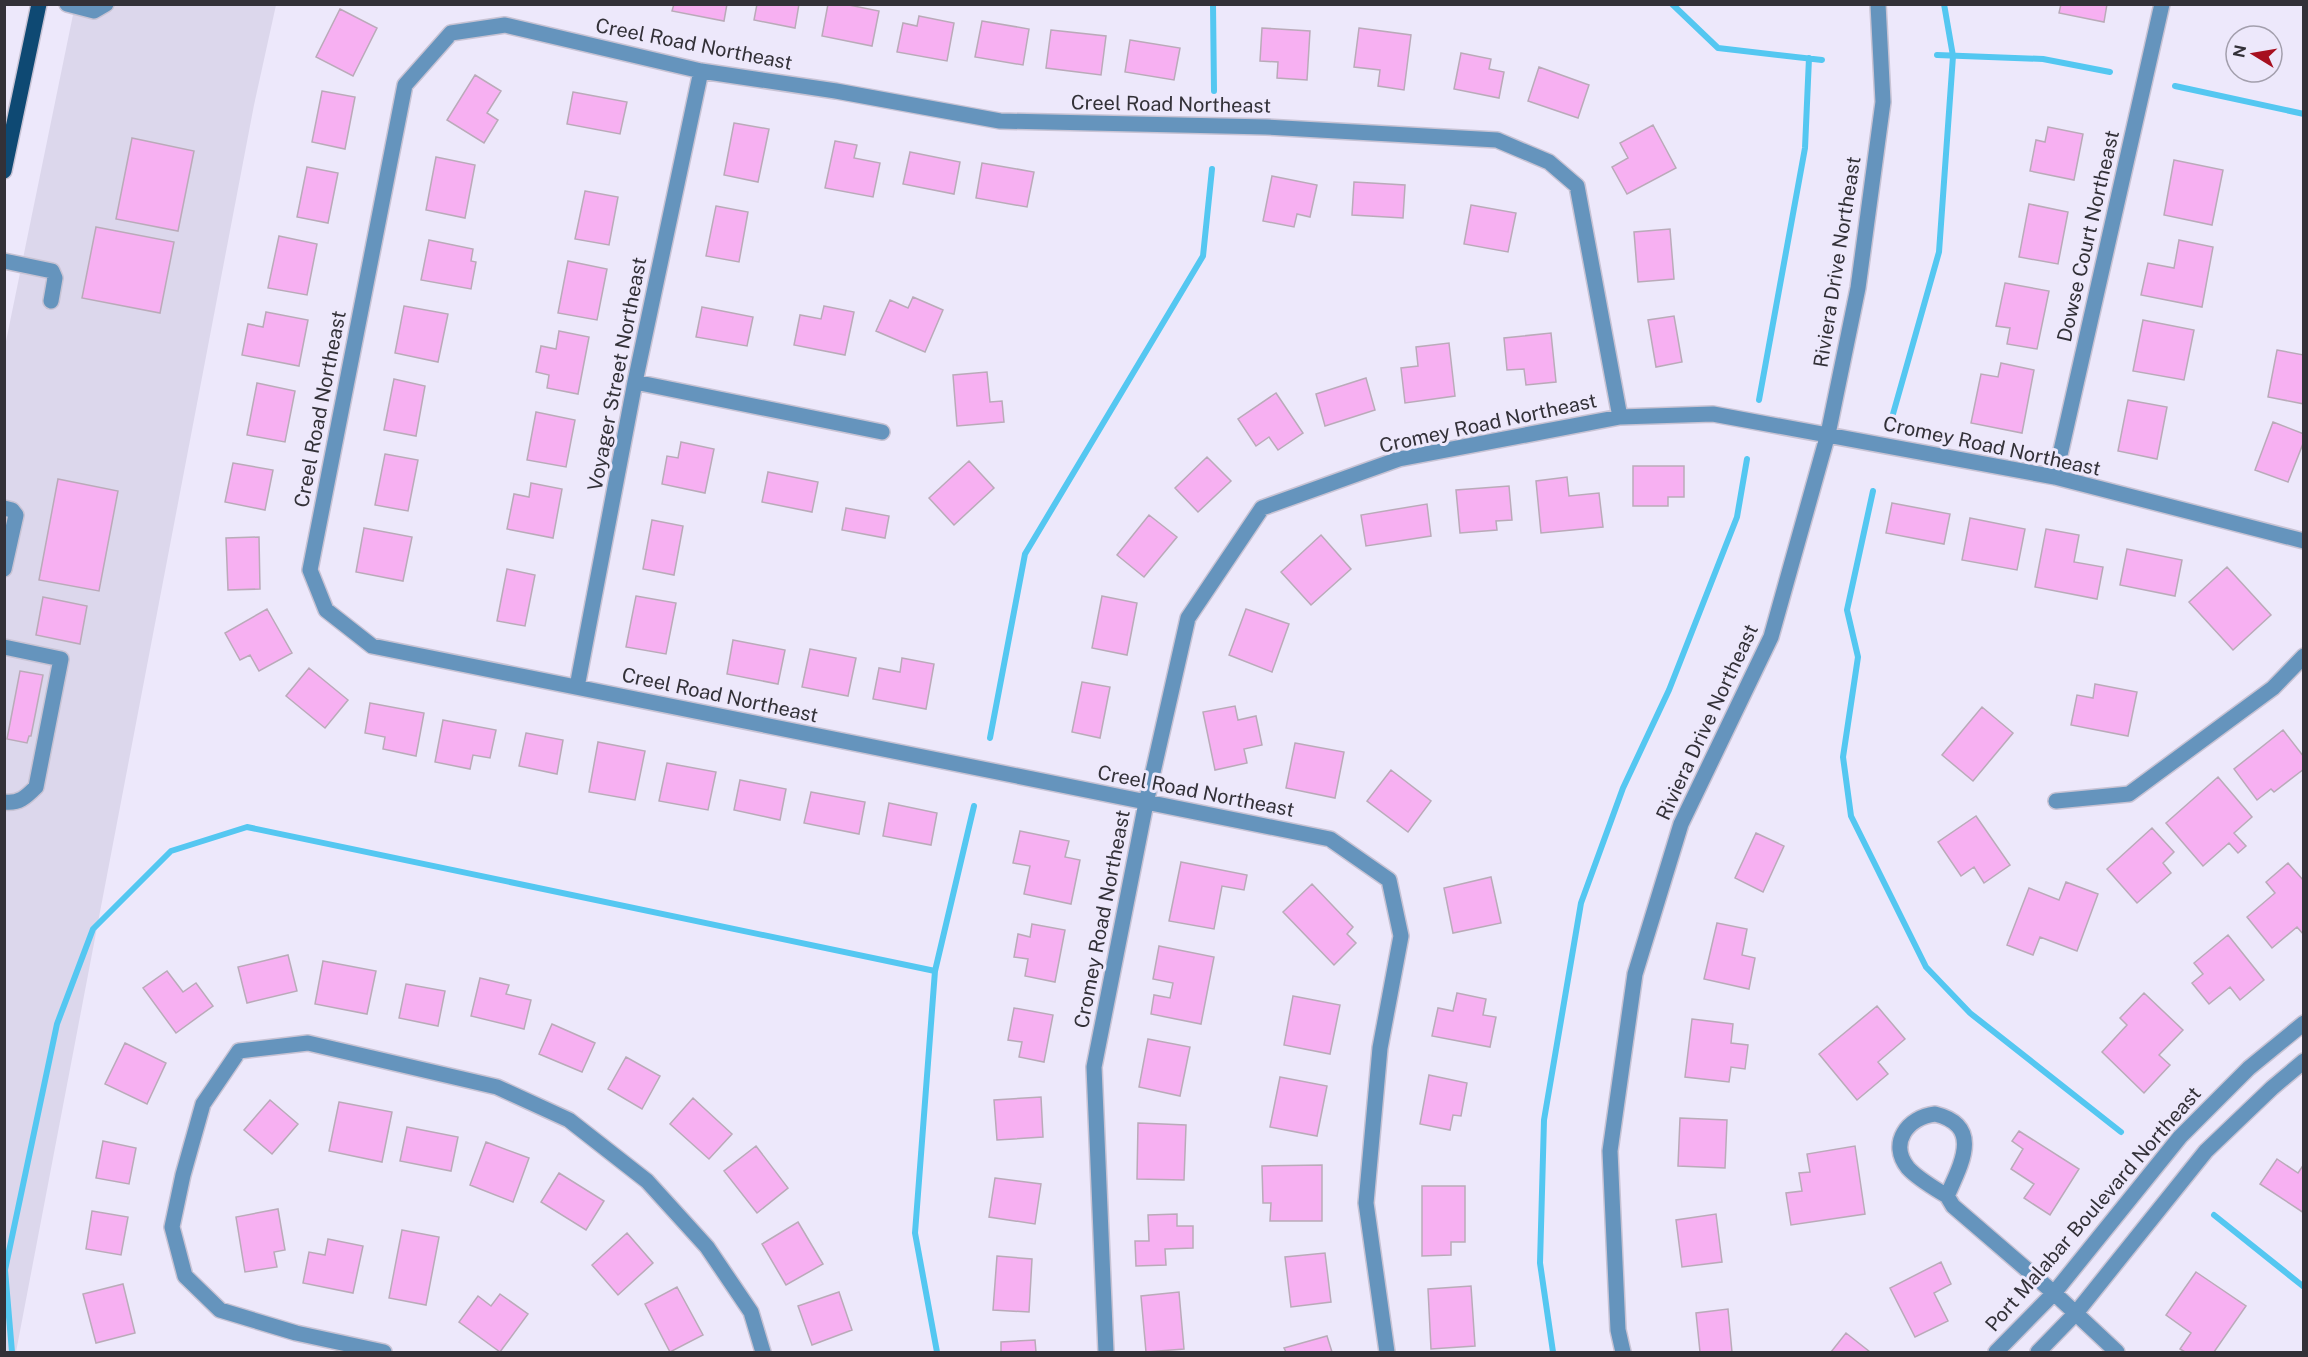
<svg xmlns="http://www.w3.org/2000/svg" width="2308" height="1357" font-family="'Public Sans',sans-serif">
  <rect width="100%" height="100%" fill="#ede8fb"/>
  <path fill="#dcd7ec" d="M75,5h201l-22,100 -238,1247h-11l-1,-1001z"/>
  <g fill="none" stroke-linecap="round" stroke-linejoin="round">
    <path stroke="#54c7f1" stroke-width="6" d="M1213,4l1,87
      M1672,4l46,44 104,12
      M1937,55l106,4 67,13
      M2175,86l129,28
      M1759,400l46,-252 4,-90
      M1893,414l46,-162 14,-196 -9,-52
      M1873,491l-26,119 11,47 -15,100 8,59 75,151 44,46 151,119
      M990,738l35,-184 178,-298 9,-87
      M2214,1215l90,72
      M12,1352l-7,-82 52,-246 36,-95 78,-78 76,-24 688,144
      M937,1352l-22,-119 20,-262 39,-165
      M1553,1352l-13,-89 4,-143 37,-217 42,-115 46,-98 68,-173 10,-58"/>
  </g>
  <path fill="#f7b0f2" stroke="#baaab9" stroke-width="1.5" d="M674,4h53l-3,17 -52,-10z
    M757,4h42l-4,24 -41,-8z
    M828,4h16l35,7 -7,35 -50,-10z
    M2061,4h46l-3,18 -45,-9z
    M340,9l37,19 -24,48 -37,-19z
    M919,16l35,7 -7,38 -50,-9 6,-29 14,3z
    M982,21l47,8 -6,36 -48,-8z
    M1262,28l48,3 -3,49 -30,-2 1,-16 -18,-1z
    M1359,28l52,7 -7,55 -26,-4 2,-16 -26,-3z
    M1051,30l55,6 -5,39 -55,-7z
    M1130,40l50,8 -6,32 -49,-8z
    M1461,53l30,6 -2,10 15,3 -5,26 -45,-9z
    M1539,67l50,18 -11,33 -50,-17z
    M475,75l26,16 -14,22 11,7 -14,23 -37,-23z
    M322,91l33,6 -10,52 -33,-7z
    M573,92l54,10 -7,32 -53,-10z
    M734,123l35,6 -11,53 -34,-7z
    M1653,125l23,43 -49,26 -15,-27 16,-9 -8,-15z
    M2048,127l35,7 -9,46 -44,-9 6,-31 9,2z
    M132,138l62,13 -16,80 -62,-12z
    M835,141l22,4 -3,13 26,5 -7,34 -48,-9z
    M910,152l50,10 -6,32 -51,-10z
    M436,157l39,8 -10,53 -39,-8z
    M2174,160l49,10 -11,55 -48,-10z
    M982,163l52,9 -7,35 -51,-9z
    M307,167l31,6 -10,50 -31,-6z
    M1272,176l45,9 -7,32 -13,-3 -3,13 -31,-6z
    M1354,182l51,3 -2,33 -51,-3z
    M585,191l33,6 -9,48 -34,-6z
    M2029,204l39,8 -10,52 -39,-7z
    M1471,205l45,8 -8,39 -44,-8z
    M716,206l32,6 -9,50 -33,-6z
    M96,227l78,15 -14,71 -78,-15z
    M1670,229l4,50 -36,3 -4,-50z
    M279,236l38,8 -10,51 -39,-7z
    M429,240l44,9 -2,12 5,1 -5,27 -50,-9z
    M2179,240l34,7 -11,60 -61,-12 7,-32 26,5z
    M568,261l39,8 -10,51 -39,-7z
    M2005,283l44,8 -12,58 -30,-5 3,-16 -14,-2z
    M913,297l30,13 -18,42 -49,-21 14,-31 18,8z
    M404,306l44,8 -10,48 -43,-9z
    M824,306l30,6 -9,43 -51,-10 6,-30 21,4z
    M702,307l51,10 -6,29 -51,-9z
    M266,312l42,8 -9,46 -57,-11 6,-31 15,3z
    M1674,316l8,46 -26,5 -8,-47z
    M2143,320l51,10 -10,50 -51,-9z
    M559,331l30,6 -11,57 -31,-6 2,-13 -13,-3 5,-26 15,3z
    M1551,333l5,49 -30,3 -2,-16 -17,1 -3,-32z
    M1449,343l6,53 -50,7 -4,-35 17,-2 -2,-19z
    M2277,350l27,5v49l-36,-7z
    M2001,363l33,7 -12,63 -51,-10 10,-49 17,3z
    M987,372l3,30 12,-1 2,21 -47,4 -4,-51z
    M1366,378l9,32 -50,16 -9,-32z
    M394,379l31,7 -9,50 -32,-6z
    M257,383l38,8 -10,51 -38,-7z
    M1276,393l27,40 -25,17 -9,-13 -13,9 -18,-27z
    M2128,400l39,7 -10,52 -39,-8z
    M536,412l39,8 -9,47 -39,-7z
    M2273,422l31,12v7l-16,41 -33,-12z
    M681,442l33,7 -9,44 -43,-9 5,-28 11,2z
    M385,454l33,6 -10,51 -33,-6z
    M1207,457l24,24 -33,31 -23,-24z
    M969,461l25,27 -40,37 -25,-27z
    M233,463l40,7 -8,40 -40,-8z
    M1633,466h51v31h-16v9h-35z
    M768,472l50,10 -6,30 -50,-10z
    M1567,477l2,19 30,-3 4,34 -62,6 -5,-52z
    M58,479l60,12 -19,100 -60,-11z
    M531,483l31,6 -9,49 -46,-9 7,-35 15,3z
    M1509,486l3,34 -16,1 1,9 -37,3 -4,-43z
    M1892,503l58,11 -6,30 -58,-11z
    M1427,504l4,32 -65,10 -5,-31z
    M846,508l43,8 -4,22 -43,-8z
    M1149,515l28,22 -33,40 -27,-22z
    M1970,518l55,11 -8,41 -55,-10z
    M652,520l31,6 -9,49 -31,-6z
    M364,528l48,9 -9,44 -47,-9z
    M2046,529l33,6 -5,27 29,5 -6,32 -62,-12z
    M1321,535l30,34 -40,36 -30,-33z
    M259,537l1,52 -32,1 -2,-52z
    M2127,549l55,11 -7,36 -55,-11z
    M2227,567l44,48 -38,35 -44,-48z
    M507,569l28,6 -10,51 -28,-5z
    M636,596l40,7 -10,51 -40,-7z
    M1102,596l35,7 -10,52 -35,-7z
    M43,597l44,9 -7,38 -44,-9z
    M267,609l25,44 -33,18 -9,-16 -10,5 -15,-27z
    M1246,609l43,15 -17,48 -43,-17z
    M733,640l52,10 -7,34 -51,-10z
    M810,649l46,9 -8,38 -46,-9z
    M902,658l32,6 -8,45 -53,-10 6,-31 21,4z
    M309,668l39,32 -23,28 -39,-32z
    M20,671l23,4 -12,61h-2l-2,7 -20,-4z
    M1082,682l28,5 -10,51 -28,-6z
    M2095,684l42,8 -9,44 -57,-11 6,-30 16,3z
    M370,703l54,10 -8,43 -33,-7 2,-12 -20,-4z
    M1235,706l3,14 18,-4 6,29 -18,4 3,14 -32,7 -12,-58z
    M1982,707l31,26 -40,48 -31,-26z
    M443,720l53,10 -6,28 -17,-3 -3,14 -35,-7z
    M2283,730l21,27v12l-30,23 -3,-3 -14,11 -23,-31z
    M526,733l37,7 -6,34 -38,-8z
    M598,742l47,9 -10,49 -46,-8z
    M1295,743l49,9 -9,46 -49,-10z
    M667,763l49,9 -8,38 -49,-9z
    M1391,770l40,31 -23,31 -41,-31z
    M2218,777l34,40 -18,16 12,13 -8,7 -9,-10 -26,23 -37,-43z
    M740,780l46,9 -6,31 -46,-10z
    M811,792l54,10 -6,32 -55,-11z
    M889,803l48,10 -6,32 -48,-9z
    M1976,816l34,49 -26,18 -10,-16 -13,9 -23,-34z
    M2152,828l22,24 -11,11 8,10 -34,30 -30,-34z
    M1020,831l49,10 -4,16 15,3 -9,44 -47,-10 6,-28 -17,-3z
    M1756,833l28,13 -21,46 -28,-14z
    M1181,862l66,13 -3,15 -22,-4 -8,43 -45,-8z
    M2288,863l16,18v54l-7,-8 -25,21 -25,-31 28,-24 -9,-11z
    M1491,877l10,46 -48,10 -9,-45z
    M2066,882l32,12 -21,57 -37,-14 -7,18 -26,-10 22,-57 30,12z
    M1312,884l41,43 -6,7 9,9 -22,22 -51,-53z
    M1717,923l30,6 -5,26 13,3 -6,31 -45,-10z
    M1032,924l33,6 -10,52 -30,-6 3,-17 -14,-2 4,-23 12,3z
    M2228,935l36,45 -24,20 -10,-13 -21,17 -17,-21 11,-9 -9,-11z
    M1159,946l55,11 -13,67 -50,-10 3,-19 16,3 3,-15 -20,-4z
    M288,955l9,36 -50,12 -9,-36z
    M323,961l53,10 -9,43 -52,-10z
    M167,971l16,21 13,-9 17,23 -37,27 -33,-45z
    M480,978l29,7 -3,9 25,6 -7,29 -53,-13z
    M406,984l39,7 -7,35 -39,-8z
    M1457,993l29,6 -3,16 13,2 -6,30 -58,-11 6,-28 15,3z
    M2144,993l39,37 -24,25 11,10 -26,28 -42,-41 25,-27 -7,-7z
    M1293,996l47,9 -10,49 -46,-9z
    M1877,1006l28,33 -27,23 10,12 -31,26 -38,-46z
    M1014,1008l39,7 -9,47 -25,-5 3,-15 -14,-2z
    M1692,1019l41,5 -2,19 17,2 -3,24 -14,-2 -2,15 -44,-5z
    M552,1024l43,19 -13,29 -43,-18z
    M1148,1039l42,8 -10,49 -41,-9z
    M125,1043l41,20 -19,41 -42,-20z
    M626,1057l34,19 -18,33 -34,-20z
    M1429,1075l38,8 -6,33 -8,-1 -3,15 -30,-6z
    M1280,1077l47,9 -10,50 -47,-9z
    M1041,1097l2,40 -46,3 -3,-40z
    M693,1098l39,36 -23,25 -39,-35z
    M270,1100l28,24 -26,30 -28,-24z
    M339,1102l53,10 -10,50 -53,-11z
    M1680,1118l47,2 -2,48 -47,-2z
    M1138,1123l48,2 -2,55 -47,-1z
    M407,1127l51,10 -7,34 -51,-10z
    M2019,1131l60,38 -29,46 -26,-17 10,-14 -23,-15 12,-20 -11,-8z
    M103,1141l33,7 -7,36 -33,-6z
    M486,1142l43,16 -16,44 -43,-17z
    M756,1146l32,42 -31,25 -33,-42z
    M1855,1146l10,68 -74,11 -5,-32 16,-2 -3,-18 11,-1 -3,-18z
    M2277,1159l21,14 6,-9v49l-44,-29z
    M1322,1165v56h-52l1,-18h-8l-1,-37z
    M559,1173l45,28 -18,29 -45,-28z
    M995,1178l46,6 -6,40 -46,-7z
    M1422,1186h43v56h-14v13l-29,1z
    M278,1209l7,41 -11,2 3,15 -32,5 -9,-55z
    M92,1211l36,6 -7,38 -35,-6z
    M1177,1214v12h16v22l-28,1 1,16 -30,1 -1,-25h14l-1,-26z
    M1716,1214l6,48 -40,5 -6,-47z
    M798,1222l25,42 -37,21 -24,-41z
    M402,1230l37,7 -13,68 -37,-7z
    M627,1233l26,30 -35,32 -26,-30z
    M328,1239l35,7 -10,47 -50,-10 6,-31 16,3z
    M1325,1253l6,49 -40,5 -6,-50z
    M997,1256l35,3 -3,53 -36,-2z
    M1941,1262l10,22 -17,9 14,28 -33,16 -25,-49z
    M2196,1272l50,34 -32,46h-29l-5,-3 11,-16 -25,-18z
    M123,1284l12,49 -39,10 -13,-49z
    M1471,1286l4,60 -44,3 -3,-60z
    M677,1287l26,48 -33,17 -25,-48z
    M839,1292l13,38 -40,15 -14,-39z
    M1179,1292l5,57 -38,3 -5,-56z
    M500,1294l28,20 -28,38 -41,-30 19,-26 13,10z
    M1728,1309l4,43h-32l-4,-39z
    M1846,1333l24,19h-39z
    M1327,1336l5,16h-46l-2,-4z
    M1035,1340l1,12h-35v-10z"/>
  <g fill="none" stroke-linecap="round" stroke-linejoin="round">
    <g stroke="#c8c3d4" stroke-width="18">
      <path id="minor" d="M67,4l27,7 12,-7
        M4,261l48,10 3,7 -4,23
        M635,382l247,50
        M2055,477l107,-473
        M4,508l8,2 4,5 -12,54
        M4,647l57,12 -25,128c-10,10 -17,17 -32,15
        M577,687l58,-305 66,-311
        M2056,801l73,-7 144,-106 31,-32
        M1935,1114c49,12 25,52 12,82 -13,-8 -29,-17 -39,-28 -20,-25 0,-51 27,-54z
        M1947,1196l6,10 101,87 63,59
        M384,1352l-88,-19 -76,-23 -35,-34 -13,-49 11,-52 20,-71 36,-53 69,-8 189,44 72,33 78,61 60,66 44,65 12,40
        M1106,1352l-12,-285 52,-264 42,-185 74,-110 137,-49 221,-42 93,-3 342,63 249,64
        M1387,1352l-21,-149 14,-155 21,-112 -12,-56 -59,-41 -958,-193 -46,-36 -16,-40 95,-485 46,-52 54,-8 196,46 135,20 164,30 266,6 231,13 52,22 28,24 43,231
        M1623,1352l-5,-22 -8,-179 25,-177 46,-150 90,-187 57,-203 30,-146 25,-186 -5,-98
        M1996,1352l58,-59 126,-156 69,-69 55,-45
        M2038,1352l38,-39 130,-162 66,-63 32,-27"/>
    </g>
    <g stroke="#c8c3d4" stroke-width="18">
      <path id="major" d="M4,171l35,-167"/>
    </g>
    <use href="#minor" stroke="#6594bd" stroke-width="15"/>
    <use href="#major" stroke="#0e4973" stroke-width="15"/>
  </g>
  <g text-anchor="middle" stroke-width="6" stroke-linejoin="round" paint-order="stroke">
    <g font-size="20" fill="#333138" stroke="#ede8fb">
      <text transform="translate(694 44) rotate(11)" y="7">Creel Road Northeast</text>
      <text transform="translate(1171 104) rotate(1)" y="7">Creel Road Northeast</text>
      <text transform="translate(2088 236) rotate(-77)" y="7">Dowse Court Northeast</text>
      <text transform="translate(1837 262) rotate(-81)" y="7">Riviera Drive Northeast</text>
      <text transform="translate(617 374) rotate(-79)" y="7">Voyager Street Northeast</text>
      <text transform="translate(320 409) rotate(-79)" y="7">Creel Road Northeast</text>
      <text transform="translate(1488 423) rotate(-12)" y="7">Cromey Road Northeast</text>
      <text transform="translate(1992 446) rotate(12)" y="7">Cromey Road Northeast</text>
      <text transform="translate(720 695) rotate(12)" y="7">Creel Road Northeast</text>
      <text transform="translate(1707 722) rotate(-65)" y="7">Riviera Drive Northeast</text>
      <text transform="translate(1196 791) rotate(11)" y="7">Creel Road Northeast</text>
      <text transform="translate(1102 919) rotate(-79)" y="7">Cromey Road Northeast</text>
      <text transform="translate(2093 1209) rotate(-49)" y="7">Port Malabar Boulevard Northeast</text>
    </g>
  </g>
  <rect width="2308" height="1357" fill="none" stroke="#333138" stroke-width="12"/>
  <g transform="translate(2254 54) rotate(281)"><circle r="28" fill="#ede8fb" stroke="#a39fad" stroke-width="1.5"/>
  <path d="M0-4.5L10 22L0 15L-10 22Z" fill="#a71020"/>
  <text y="-9" font-size="16" font-weight="bold" text-anchor="middle" fill="#333138">N</text>
  </g>
</svg>
